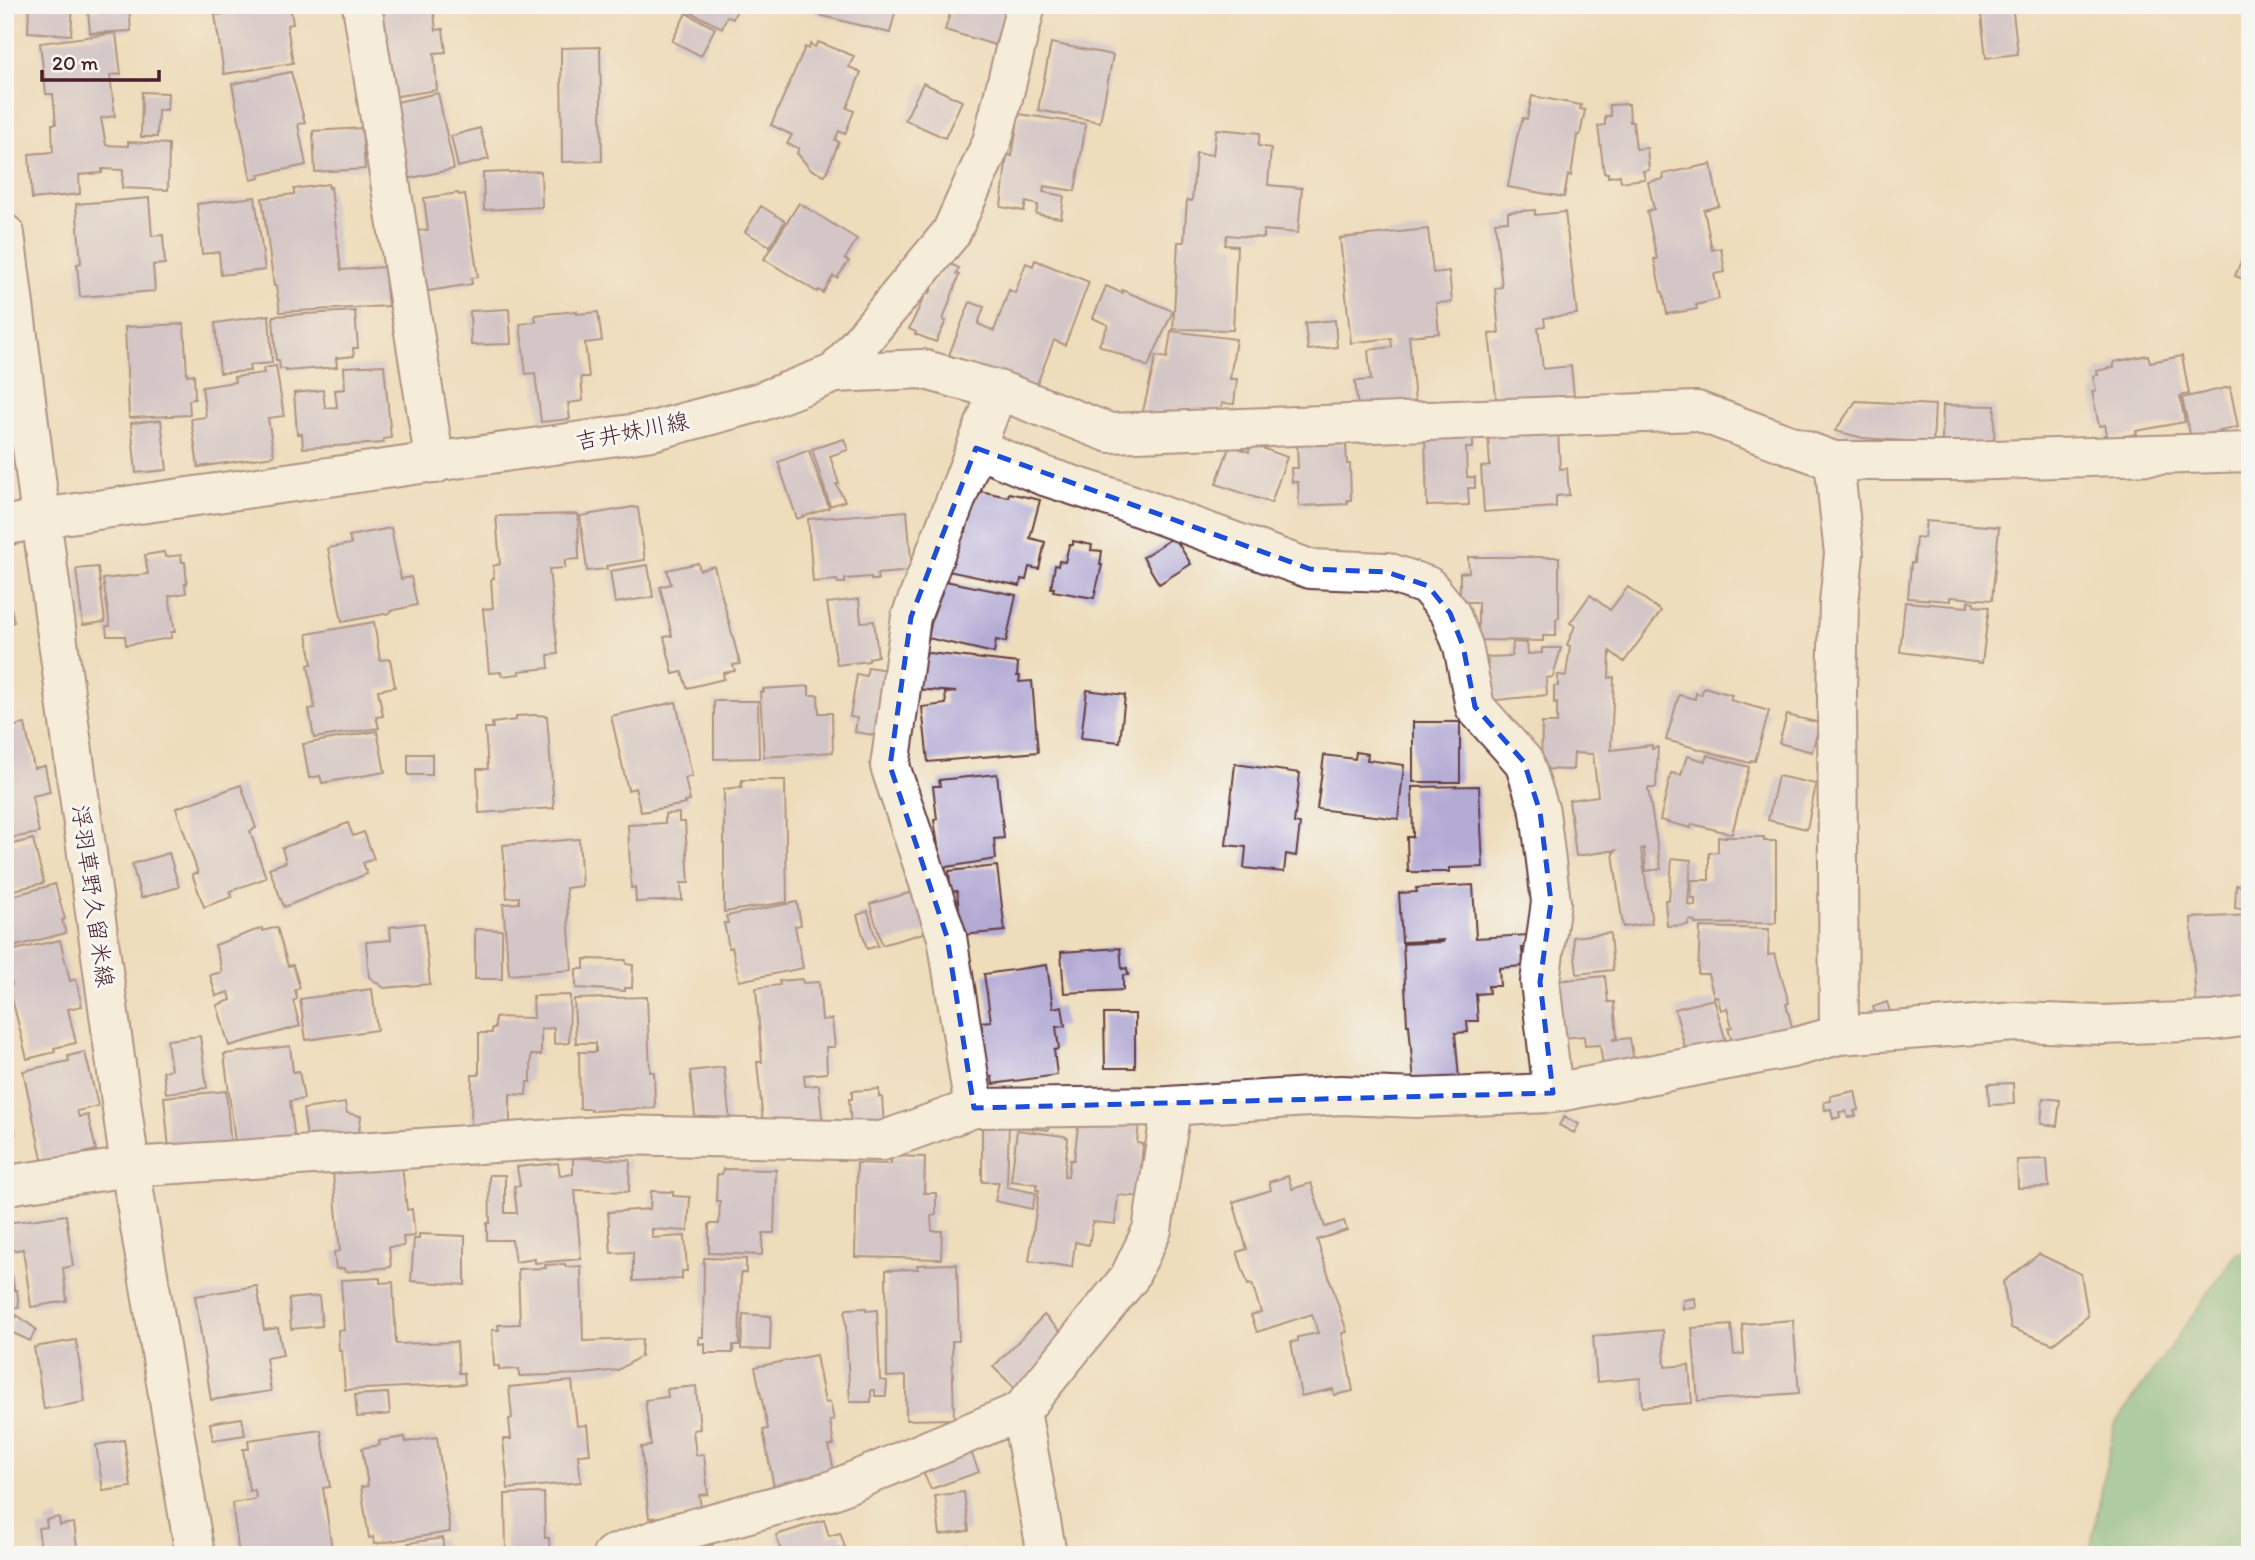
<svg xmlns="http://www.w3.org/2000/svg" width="2255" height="1560" font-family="Itim,'Klee One',sans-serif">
  <rect width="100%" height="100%" fill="#f6f6f2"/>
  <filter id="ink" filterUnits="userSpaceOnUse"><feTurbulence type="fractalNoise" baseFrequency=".0143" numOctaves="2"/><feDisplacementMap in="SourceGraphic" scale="14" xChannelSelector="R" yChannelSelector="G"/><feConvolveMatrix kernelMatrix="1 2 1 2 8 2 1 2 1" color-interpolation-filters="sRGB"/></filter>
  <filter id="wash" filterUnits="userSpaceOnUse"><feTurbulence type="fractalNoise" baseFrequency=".00686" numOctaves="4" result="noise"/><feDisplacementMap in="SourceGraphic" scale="28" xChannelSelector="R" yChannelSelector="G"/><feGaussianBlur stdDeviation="1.57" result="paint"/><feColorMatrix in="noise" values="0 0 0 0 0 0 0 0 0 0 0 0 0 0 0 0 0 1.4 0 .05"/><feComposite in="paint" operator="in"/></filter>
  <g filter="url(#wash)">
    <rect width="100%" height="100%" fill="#edb"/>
    <path fill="#64b681" stroke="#576a56" stroke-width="2" d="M2250,1250v305h-161l25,-129 122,-172z"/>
    <g id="blocks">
      <path fill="#b4abd5" d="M29,5h44l-2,30 -43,-3z
        M98,5h31l2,26 -41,2 -2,-23h10z
        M224,5h66l3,19 -6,1 6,38 -69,11 -9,-59 10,-1z
        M378,5h55l3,25 7,-1 3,23 -12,1 3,37 -46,7z
        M676,5h63l-6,14 -6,-3 -5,12z
        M817,5h80l-7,28 -75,-19z
        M955,5h52l-12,40 -50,-15 6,-20h3z
        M1984,5h28l6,49 -32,4 -6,-52z
        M686,13l29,15 -14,28 -29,-15z
        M116,33l5,41 -11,1 5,41 -14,2 5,27 22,1v-4l41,2 -1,46 -46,-2 1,-18 -21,-1v4l-23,2 1,19 -48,5 -3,-45 24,-2 -1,-28h4l-3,-30h-7l-6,-51z
        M818,42l36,14 -5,11 12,5 -14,36 7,3 -9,23 -6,-3 -4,9 4,2 -14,34 -15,-7 -13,-16 2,-5 -12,-4 5,-9 -21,-10 34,-78 4,2 1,-5 5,3z
        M1051,43l62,12 -13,67 -62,-12z
        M600,47l2,114 -40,1 -1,-114z
        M291,72l14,51 -7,1 8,41 -47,10 1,3 -9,2 -19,-96z
        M923,83l39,18 -17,37 -40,-18z
        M142,92l26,1 -1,17h-9l-1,27h-16z
        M438,93l16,76 -47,10 -15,-76z
        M1532,96l49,9 -1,4 5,1 -5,25h-3l-6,41 -3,-1 -4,22 -56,-10 9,-50 6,-19 4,1z
        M1629,104l1,18h3l3,27 11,-1 2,22 -6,1 2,8 -24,3 -1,-7 -12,2v-4h-4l-6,-47 7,-1v-9h6l-2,-11z
        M1019,114l67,10 -11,67 -31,-5 -1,6 21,4 -3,22 -25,-4 2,-9 -12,-3 -2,9 -23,-4 6,-53 5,2z
        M362,128l3,41 -50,3 -2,-41z
        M480,128l9,31 -31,8 -7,-31z
        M1216,129l44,4 -2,13 13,2 -3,37 34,3 -4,45 -34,-3v8l-37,-3 -2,10 12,1 -4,84 -60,-1 5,-87h6l3,-42 5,1 4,-48 17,2z
        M1711,164l8,42 -15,4 8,40 9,-2 4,24 -11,2 5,25 -23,6 1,4 -30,5 -4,-22h-2l-7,-33h3l-10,-48 7,-2 -6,-27 16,-3 -1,-5z
        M541,171l1,36 -58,3 -1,-37z
        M328,184l1,4 2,-1 10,83 43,-3 4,39 -108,6 -4,-26h-2l-12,-88 32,-4v-5z
        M458,193l1,2 6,-1 13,83 -7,1 1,6 -50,8 -8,-61 14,-1 -4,-32z
        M255,197l10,73 -44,5 -2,-23 -17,2 -5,-50z
        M149,198l3,38 11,-1 2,29 -12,1 2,26 -75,6 -3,-33 4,-1 -5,-59z
        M799,203l58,36 -12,20 4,2 -12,17 -4,-2 -10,17 -4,-3 -2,2 -53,-33z
        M761,206l24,15 -15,25 -25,-14z
        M1535,210v5l30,-3 12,102 -33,4 1,8 -7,1 5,42 28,-3 3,30 -77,9 -8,-71 10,-1 -4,-45 7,-1 -7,-65 13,-1v-9z
        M1428,229l5,44 16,-2 3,31 -16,1 3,30 -30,3 6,66 -57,6 -3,-27 16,-1 -3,-30 24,-3 -1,-9 -40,5 -11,-105z
        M2244,254l6,2 -1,25 -14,-5z
        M1035,260l54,22 -24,63 -11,-5 -19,49 -86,-34 21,-53 14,5 -6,17 16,7 15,-41 6,3 11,-30 7,3z
        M948,263l11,5 -3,6 3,1 -16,45 3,1 -10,21 -21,-8 1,-2 -7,-3 18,-38 3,2 5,-12 2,1z
        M1106,286l16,7v-3l51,21 -25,56 -49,-22 9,-20 -15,-7z
        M509,309l2,35 -40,1 -1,-34z
        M355,311l3,37h-5l1,8 -18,2 1,9 -51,4v-2h-6l-1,-9h-3l-3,-44z
        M577,311v3l21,-2 4,29 -17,2 4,34h-8l2,24 -15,2 2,16 -29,3 -6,-49 -9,1 -6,-50 16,-2 -1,-7z
        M269,315l3,48 -23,2 1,6 -30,2 -5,-50z
        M1335,320l2,27 -29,3 -3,-27z
        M184,324l3,51 7,-1 1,25 -6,1 1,15 -61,3 -4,-91z
        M1171,331l65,8 -6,40h7l-3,25 -12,-1 -2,15 -78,-3 14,-59 11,2z
        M2148,355l2,7 32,-6 7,38 -9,2 5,26 -49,9 1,3 -33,6v-5h3l-2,-10 -6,1 -7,-35h4l-3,-15 5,-1 -1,-4 17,-4v-5z
        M384,365l7,73 -8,1 1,4 -81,5 -1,-14h-5l-3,-41 29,-3 2,18 12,-1 -2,-17 10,-1 -1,-22z
        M276,366l8,50 -16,2 6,38 -76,11 -7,-48 15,-2 -4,-30 33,-5 -1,-5 30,-4 -1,-5z
        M2230,387l8,40 -47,11 -9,-40z
        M1856,401l79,4 -2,38 -70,-5 -28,-7z
        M1943,405l52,1 -1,37 -52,-1z
        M161,420l6,50 -31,3 -5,-50z
        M1558,431l2,38 7,-1 2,27 -13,1v11l-72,5 -3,-45 9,-1 -2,-31z
        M1473,435v13h-7l1,29h8v11h-7l1,17 -42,1 -2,-69z
        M844,439l4,11 -18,6 9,28h-3l9,17 -15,5 -18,-57z
        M1251,444l36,13 -16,46 -55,-19 14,-39 19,7z
        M1346,444l1,20h3l1,36h-4l1,4 -49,2 -1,-24h-6l-1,-14h7l-1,-23z
        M809,450l20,58 -32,11 -19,-57z
        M980,491l28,6 1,-4 31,7 -10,38 15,4 -6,27 -10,-2 -3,13 -5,-1 -1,7 -72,-15 10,-41 8,2 9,-37 4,1z
        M633,507l5,1 7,52 -39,6 1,3 -20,2 -7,-55z
        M907,511l5,60 -35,3 1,6h-7v-3l-26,2v4h-7l-1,-3 -24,2 -5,-63z
        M578,514l1,45 -14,1v8l-16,1 9,85 -10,1 1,13 -30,3 1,3 -18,2 -1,-4 -12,1 -6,-64 10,-1 -2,-29 3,-1 -1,-12 7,-2 -4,-48z
        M1926,521l73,6 -7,73 -42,-3v4l-42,-3 3,-35h3l2,-26 8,1z
        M391,528l10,51 10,-2 6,28 -27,6v2l-48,9 -14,-74 23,-4 -2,-8z
        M1174,537l17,27 -32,20 -16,-27z
        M1073,541l19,4 -1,5 11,1 -2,14h2l-8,33 -41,-7 1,-3h-3l4,-23 3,1 1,-5 6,1 4,-17h4z
        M164,552l1,5 16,-2 1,7h3l2,22h-2l1,9 -17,3 6,36h-4v6l-45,7 -1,-9h-18l-1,-10h4l-7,-47 45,-5 -3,-19z
        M1468,557h91v61l-3,1v17h-13v5l-65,-1v-38h-18v-29l9,-1z
        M698,563l2,7 14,-4 26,98 -7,1 2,6 -12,2 1,6 -37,9 -5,-16 -9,2 -9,-37 8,-1 -12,-49 11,-3 -4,-14z
        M648,565l5,32 -38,6 -5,-32z
        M98,567l7,55 -22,3 -7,-56z
        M5,580l9,42 -9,2z
        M940,580l76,15 -10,47 -10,-2 -2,13 -66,-15z
        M1628,587l33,24 -37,51 -14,-11 -1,27 5,-1 -3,73 41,-5v4l6,-2 -2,41h-8l13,81 -15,2 -2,-23 -3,1 11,74 -29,4 -10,-74 4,-3 -41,6 -7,-56 29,-4 -5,-42 -19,-1 -1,16 -2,1 -30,-1 1,-46h15v-21l-3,1v-17h4v-11l8,1 4,-30 -3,-1 8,-19 -5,-3 20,-28 20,15z
        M859,599l2,23 13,-1 4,35 -9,2v3l-32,4 -10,-62z
        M1968,601l6,1v4l15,1 -7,56 -82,-11 5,-50 63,5z
        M374,622l6,38 10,-1 5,28 -17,3 5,26 -7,1 3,11 -65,10 -5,-29 6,-1 -7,-43 4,-1 -5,-30z
        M1513,642l14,1 1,11 14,-1v-5h19l-8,29 -7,1 1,17 -59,6 -4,-37h4l-1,-7 25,-1z
        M920,652l98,11 -1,13h3l-1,6 13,-1 6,71 -110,10 -6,-55 24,-3 -1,-11 11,-1 -41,-3z
        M868,667l20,3 -9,66 -24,-4 2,-14 -7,-1 7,-43 9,2z
        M809,686v9h9l1,18h13l1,39 -69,5 -4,-65h4l-1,-3z
        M1704,687l28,8 -2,5 39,11 -14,50 -4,-1 -1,3 -84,-23 13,-45 16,4 1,-6 5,2z
        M1087,690l38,5 -5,47 -39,-4z
        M714,701h44l1,57 -45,1z
        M676,702l16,74 -7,2 5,23 -5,1 1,2 -45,8 -6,-24 -7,2 -17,-74z
        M536,715l11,1 7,92 -75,5 -2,-44h11l-3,-41h8l-1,-5 24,-3v-4z
        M1787,715l33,8 -8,29 -33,-9z
        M1413,722h47v60h-47z
        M25,724l9,44 11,-2 5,26 -18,4 7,37 -34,6v-111z
        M377,731l8,41 -63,11 -2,-7 -11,2 -6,-34z
        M1356,752l12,2 -1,6 37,5 -6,54 -81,-10 7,-54 31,4z
        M408,754h24v21h-24z
        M1707,755l42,12 -17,67 -40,-10 -1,4 -31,-8 11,-47 10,2 6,-19 18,5z
        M1235,764l65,9 -6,50 6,1 -4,32 -10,-2 -2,18 -40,-4 2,-21 -20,-2z
        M997,774l7,64 -10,1 2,20 -49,8 -6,-2 -7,-45 3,-1 -4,-33h7l-1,-6z
        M1778,776l38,8 -9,45 -39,-9z
        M742,780h43l2,122 -63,10v-123l17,-2z
        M241,785l15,43 -6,3 16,47 -36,13 2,6 -28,10 -12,-33 6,-1 -22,-65z
        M1479,786l4,81 -34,1v4h-41l-1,-35h6l-1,-50z
        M679,813v9h6l4,61h-8l1,17 -46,2 -1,-15 -4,1 -3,-63 37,-2v-9z
        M348,823l5,13 11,-4 10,27 -11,4 4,11 -83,33 -15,-39 17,-6 -4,-14z
        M1718,837h46v4h12v82l-81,1v-3l-6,-1 -1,5 -21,1 -2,-26h4l3,-42 19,2 -3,45 7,1v-8h-3l-1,-18h18v-27l9,-1z
        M33,839l11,44 -39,9v-46z
        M579,839l3,47 -16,2 6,82 -63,5 -6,-71 16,-1v-6l-12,1 -4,-53z
        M169,853l10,34 -38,11 -9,-34z
        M997,866l8,65 -43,4 -5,-44 -6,1 -2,-21z
        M2248,880l2,1v30l-15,-3 1,-23 11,1z
        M55,884l10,35 -3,1 4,13 -61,16v-51z
        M1473,885l3,53 53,-3v13h-7l1,18 -24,2 1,18h-12l1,7 -13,1 2,27h-11l1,11 -13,1 4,45 -45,5 -5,-58h-2l-4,-81 40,-2 1,-2 -42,2 -3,-49 18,-1 -1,-4z
        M916,891l11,41 -45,13 -12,-41z
        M797,902l4,23 -6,1 8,42 -64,13 -7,-34 -3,1 -5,-25h4l-2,-7z
        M868,911l10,35 -11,3 -10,-34z
        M2250,915v86l-54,4 -5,-87z
        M424,923l6,61 -46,4 -15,-11 -3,-35 25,-2 -1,-13z
        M277,927l11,39 5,-1 7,23 -5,2 2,9 -4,2 7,25 -71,20 -12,-41 14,-5 -2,-8 -13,4 -6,-21 12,-3 -7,-27 47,-17 1,3z
        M1700,927l69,2 -1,26 7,-1 14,49 -3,1 8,30 -60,14 -6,-20 4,-1 -5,-19 -6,2 -4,-14 -3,1 -6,-23h-10z
        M475,929l27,1v49h-27z
        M1610,933l3,37 -36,4 -4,-37z
        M60,940l10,41 6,-2 6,27 -14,3 8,34 -22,5 1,4 -28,7 -18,-73 3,-1 -7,-33z
        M1120,948l2,21 5,-1 1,7h-5v15l-59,3 -3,-41z
        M584,959l42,1v4l7,1 -1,23h-7v3l-49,-3v-19h8z
        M1047,965l6,43 9,-2 3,20 -9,1 3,22 -5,1 3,25 -64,9 -1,-7 -5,1 -5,-35h2l-3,-21 10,-1 -7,-47z
        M1605,976l3,26h6l3,36 -5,2 18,-2 5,31 -31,4 -4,-28 -15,1 -1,-10 -22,2 -6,-57z
        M802,979l1,4 16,-1 3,38 10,-1 3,28h-9l1,26 -23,2 1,11 14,-1 4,42 -59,5 -7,-70h5l-6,-74 24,-3 -1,-4z
        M372,989l5,41 -71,10 -6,-41z
        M570,995l-1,48 -15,1v-16l-13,1v26h-10v27h-4l-1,13 -16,-1v33l-39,-1 1,-51h7v-42h13v-5h3v-11l39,1 -1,-22z
        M647,997l3,75h4l1,36 -64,3v-2h-11l-1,-57h17v-9h-20l-2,-44z
        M1714,999l14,50 -40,11 -13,-51z
        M1887,1002l3,10 -13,5 -4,-10z
        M1104,1014h31v54h-30z
        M200,1036l7,52 -41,5 -3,-22 8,-1 -4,-30z
        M290,1046l3,26 6,-1 5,28 -14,2 5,40 -59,8 -12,-95z
        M85,1052l13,54 -21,5 2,6 9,-2 8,35 -53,13 -20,-92 46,-10 -1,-5z
        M724,1067l7,63 -34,3 -7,-62z
        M2013,1083l1,21 -25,1 -1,-21z
        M879,1089v8h3l2,29 -33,2 -2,-29h3v-8z
        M226,1091l5,57 -62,1 -5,-52z
        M1855,1091l4,19 -5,1 2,5 -8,2 -2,-7 -7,1 1,5 -7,2 -2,-10 -6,1 -1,-8 7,-1 -1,-5z
        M2043,1098l17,2 -3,26 -16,-2z
        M5,1103l10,31 -10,3z
        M345,1103l2,10 14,3 -3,24 -50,5 -5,-36z
        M1016,1117l34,4 -1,9 -34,-3z
        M1564,1117l15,7 -5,9 -15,-8z
        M1079,1118l60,5 -2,20 6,1 -2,23 5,1 -3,29 -25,-2 -3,29 -22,-2 -4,23 -14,-3 -3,25 -43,-6 10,-71h-3l1,-6 -26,-3 6,-51 47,6 4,2 -4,38h4l2,-16h4z
        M982,1124h27l-2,63 29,6 -4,16 -37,-8 4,-19h-17z
        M891,1156l34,1 -1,36h12v22l-5,1 1,15h10l-1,28 -86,-2 2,-94 34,1z
        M573,1158l57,2 -1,32 -54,-2 6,69 -46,4v-4l-20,3 -3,-22h-25v-17h3l-1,-48h16v38h12l-3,-27h6l-3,-19 41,-4 2,13 13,-2z
        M2047,1159l2,28 -31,1 -1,-28z
        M402,1166l5,44 5,-1 3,27 -12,1 1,9 -15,1 2,20 -46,5 -1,-4 -8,1 -2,-17 6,-1 -7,-77z
        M723,1169l53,1 -2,63h-11l-1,22 -53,-2v-29h10l1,-23h-4l1,-26 5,-1z
        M1288,1176l4,13 19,-6 14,44 19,-6 3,9 -30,10 30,92 -5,1 11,58 -19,4 -1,-6 -32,7 -10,-54 7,-1v-4l20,-4 -6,-19 -55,18 -6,-17 10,-3 -9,-28 -4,1 -11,-33 10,-3 -14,-47 38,-12 -2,-8z
        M651,1191l22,1v4l17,1 -2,34 -36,-2v9l33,-2 2,35h-5v8l-49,2v-29l-22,1 -3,-41 42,-3z
        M66,1215l7,51 -10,2 4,33 -36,6 -8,-58 -13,2 -4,-28z
        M419,1234l46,2v49l-54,-4 3,-42h5z
        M2039,1254l42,20 7,42 -35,28 -42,-16 -8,-46z
        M704,1258l42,1v14h-5l-2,72h-6v8h-28v-10l-6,1v-7h4z
        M565,1264l1,3 15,-1 2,75 59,-2 -1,17 -23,14 -34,4 -65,2v-7l-20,1v-4h-5l-2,-36h7l-1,-5 22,-1 -2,-55 28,-1 -1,-3z
        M957,1264l2,77h-7l2,78 -48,1v-44l-19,1 -1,-107 32,-1 -1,-4z
        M12,1274l2,15 -8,1 -1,-15z
        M380,1278v5l13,-1 3,62 61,-2 2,31h5l1,11 -120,6 -3,-39h-3l-1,-21h6l-3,-50z
        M257,1286l7,44 14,-2 5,27 -17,3 5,33 -60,9 -16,-104z
        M17,1290l2,17 -10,1 -2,-17z
        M319,1296l3,30 -31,3 -2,-30z
        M1695,1298l1,10 -13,1v-9z
        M866,1308v3l11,-1 3,70 7,1 -1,15h-11v-6h-4v12h-21l-5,-90 2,-3z
        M743,1314l28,2 -1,34 -29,-1z
        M17,1315l19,14 -6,12 -21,-10z
        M1044,1315l22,22 -50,52 -23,-22z
        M1793,1320l6,73 -101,8 -6,-73 39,-3 3,30 10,-1 -2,-30z
        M1663,1330l2,37 24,-2 3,38 -50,4 -2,-29 -43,4 -4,-46z
        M76,1340l9,62 -41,7 -10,-62z
        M816,1355l9,48 5,-1 4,18 -4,1 4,24 -5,1 5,25 -30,7 1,9 -30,6 -12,-63 5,-1 -13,-62z
        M572,1381l5,45 10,-1 3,29 -12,1 3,27 -73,7 -5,-50h8l-2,-20 3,-1 -3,-31z
        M696,1386l4,43 -7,1 3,25 8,-1 4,40 -9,1 3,18 -53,5 -8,-71 10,-1 -6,-46 23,-3 -1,-8z
        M388,1393l2,21 -33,3 -2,-22z
        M242,1418l3,17 -32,5 -3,-17z
        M321,1430l9,57 -7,1 9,61 -5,1 1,5h-89l-7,-52 24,-4 -1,-9 -6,1 -6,-42h6l-1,-9z
        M405,1437l1,5 31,-5 13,95 -76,12 -1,-7 -4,1 -8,-51 7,-1 -6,-38 18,-3 -1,-4z
        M124,1440l7,47 -28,4 -7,-46z
        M969,1447l10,25 -48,17 -10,-21z
        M964,1492l5,39 -29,4 -5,-39z
        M544,1493l1,45h4l1,17h-44l-1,-61z
        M59,1517l1,8 14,-2 4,32h-36l-4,-27 9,-1 -1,-7z
        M824,1520l5,16 11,-3 5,14 -10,3 1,5h-54l-6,-20z
        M443,1538v17h-33l-2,-12z
        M712,1544l3,11h-36v-1z
        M965,1548l1,7h-36v-2z"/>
    </g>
  </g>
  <g filter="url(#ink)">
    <use href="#blocks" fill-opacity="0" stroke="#633c41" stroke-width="2"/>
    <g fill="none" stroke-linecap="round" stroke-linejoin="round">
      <g stroke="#633c41" stroke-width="42">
        <path id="minor" d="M362,5l73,459
          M835,373l87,-4 76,21 112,43 587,-22 137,50h126l290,-9
          M976,448l68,28 72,23 194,70 77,3 41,14 22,27 13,33 12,61 49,55 16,50 11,90 -11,80 13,111
          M1834,461l10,93 -5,49 -2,90 2,342
          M974,1108l-27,-171 -57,-171 21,-149 87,-227
          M5,1187l9,-3 116,-17 486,-32 266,6 92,-33 194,-2 173,-11 76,3 136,-5 239,-45 47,-13 177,-13 85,3 111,-4 38,-5
          M1021,1411l26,144
          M612,1555l63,-22 155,-42 191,-80 108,-133 23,-48 17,-107 -1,-17"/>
      </g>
      <g stroke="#633c41" stroke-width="42">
        <path id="secondary" d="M5,526l36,-8 611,-87 108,-29 75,-29 116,-140 41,-91 34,-137"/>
      </g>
      <g stroke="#633c41" stroke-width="42">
        <path id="primary" d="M5,234l36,284 89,649 65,388"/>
      </g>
      <use href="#minor" stroke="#fff" stroke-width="38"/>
      <use href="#secondary" stroke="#fff" stroke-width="38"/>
      <use href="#primary" stroke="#fff" stroke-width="38"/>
    </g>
  </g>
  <path d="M0 0H2255V1560H0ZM976,448l334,121 77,3 41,14 22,27 13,33 12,61 49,55 16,50 11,90 -11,80 13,111 -579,15 -27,-171 -57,-171 21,-149z" fill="#edb" fill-opacity=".55" fill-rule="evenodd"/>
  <path fill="none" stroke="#1d4ed8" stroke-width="5" stroke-dasharray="14 9" stroke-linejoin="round" d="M976,448l334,121 77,3 41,14 22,27 13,33 12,61 49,55 16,50 11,90 -11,80 13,111 -579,15 -27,-171 -57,-171 21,-149z"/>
  <g text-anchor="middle" stroke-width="6" stroke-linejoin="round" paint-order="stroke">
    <g font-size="23" fill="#4a1f2b" stroke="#f6f6f2">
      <text transform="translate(632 431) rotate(-11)" y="8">吉井妹川線</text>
      <text transform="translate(93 896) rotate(82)" y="8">浮羽草野久留米線</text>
    </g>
  </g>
  <rect width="2255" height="1560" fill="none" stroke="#f6f6f2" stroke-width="28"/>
  <path d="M42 70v10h117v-10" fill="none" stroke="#4a1f2b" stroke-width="3.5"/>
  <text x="52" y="70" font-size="21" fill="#4a1f2b" stroke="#f6f6f2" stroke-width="5" paint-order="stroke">20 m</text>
</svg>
